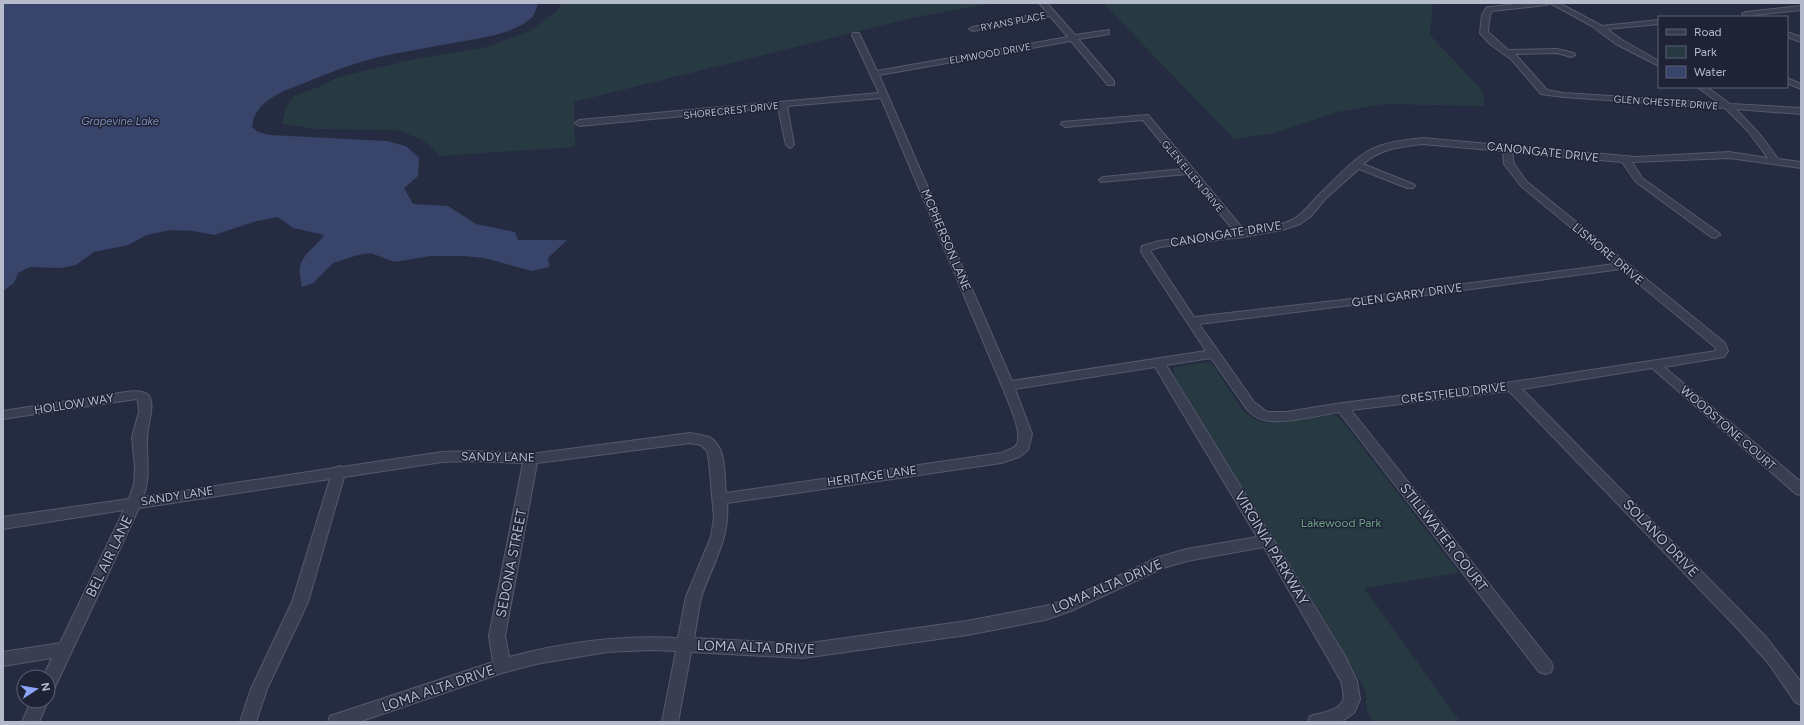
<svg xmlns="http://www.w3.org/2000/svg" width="1804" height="725" font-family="Figtree,sans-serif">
  <rect width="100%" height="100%" fill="#252c41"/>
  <path fill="#273a42" d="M561,3h433l-83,15 -337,84 1,45 -135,9 -17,-16 -26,-10 -81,-1 -34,-5 4,-17 8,-11 27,-10 17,-9 77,-18 72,-12 43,-16 29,-22z
    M1103,3h330l-3,32 52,55 3,16 -101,-2 -47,8 -62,21 -41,6z
    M1197,363h13l4,4 29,44 11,8 13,4 64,-9 8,3 120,156 -95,15 96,134h-87l-6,-11 -2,-21 -30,-53 -160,-260 -2,-9z"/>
  <path fill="#384469" d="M3,3h535c-2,6 -3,12 -8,16 -16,14 -45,18 -65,22 -29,5 -58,10 -86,16 -25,6 -48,15 -72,25 -21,8 -53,18 -55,45l6,5 12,3 117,6 19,5 13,12 -1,18 -14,12 9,16 35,2 28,18 39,8 3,8h49l-19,18 1,9 -17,4 -48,-13 -20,-2h-33l-37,6 -23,-9 -13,2 -25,8 -20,20 -11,4c-1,-6 -3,-13 -2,-19 0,-12 18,-23 24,-33l-31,-7 -15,-11 -21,4 -43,14 -20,-4 -24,-1 -23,5 -19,10 -34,7 -18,13 -15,3 -31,-1 -12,6 -4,10 -11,8z"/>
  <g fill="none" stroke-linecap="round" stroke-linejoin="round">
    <g stroke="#545a6b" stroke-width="2">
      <path id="minor" d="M1039,3h8l28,32 34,-5v4l-31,5 36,42v4h-6l-37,-44 -192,34 133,306 194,-30 -65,-99 1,-6 17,-5 76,-9 -48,-58 -86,8 -2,-2 2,-2 3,-1 79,-8 -40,-49 -78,7 -4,-3 1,-2 86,-7 96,115c16,-2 34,-3 48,-10 12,-6 19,-18 29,-27 15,-15 37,-39 56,-46 14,-6 30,-7 45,-9l214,19 93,-5 39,6 -20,-27 -23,-23 -162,-11 -22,-3 -29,-34 -22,-16 -10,-11 2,-18 5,-8h3l33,-4h27l-4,2 -54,6 -2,4 -2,15v2l20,18 49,-1 17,4 1,2 -4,2 -14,-4 -42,1 32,36 16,3 156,10 -22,-16h10l23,17 71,4v6l-65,-5 26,28 16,22 23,3v6l-72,-10 -97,4 10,16 77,55 1,2 -5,3 -4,-1 -75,-55 -14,-20 -110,-10 2,12 13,18 198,161 3,8 -4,6 -60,10 137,115v13l-5,-1 -144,-126 -130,21 244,248 35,45v23l-6,-3 -26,-38 -30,-34 -230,-239 -158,19 200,252 2,5 -2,5 -6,2 -6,-2 -200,-260c-18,3 -62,14 -78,7 -6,-2 -11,-6 -15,-11l-35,-50 -45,7 179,291 12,25 3,18 -6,14 -13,9h-33l2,-6c9,-3 30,-5 33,-16 2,-5 -1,-13 -2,-19l-77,-134 -77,14 -24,7 -92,43 -26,9 -78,15 -164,23 -112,-6 -13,70h-16l14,-71 -25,-1 -44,2 -71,12 -34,9 -143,49h-31l2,-6 6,-2 157,-52 -4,-26 34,-173 -50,-2 -31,1 -98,15 -36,125 -41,87 -11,33h-16l11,-33 41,-87 38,-123 -191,29 -85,181 -6,2v-14h-5l9,-19 -49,8v-14l57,-9 64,-133 -121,19v-12l126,-18 5,-15 1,-16 -3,-31 7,-25 -1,-12 -2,-1 -133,20v-8l123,-19c7,-1 18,-2 23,4 5,7 1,20 0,28 -6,25 4,47 -6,73l191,-29 5,-2 3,1 100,-15 31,-1 58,3 159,-21c6,1 13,2 19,4 18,9 15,39 17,56l275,-40c5,-2 13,-4 16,-9 6,-12 -10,-45 -15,-58l-121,-288 -94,8 7,39 -4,3 -4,-3 -8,-38 -199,19 -4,-3 4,-3 300,-27 -27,-58 1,-2h6l1,2 17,36 191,-34 -18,-21 -77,15 -4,-2 4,-2 74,-15zM1422,144l81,7 1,13 17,22 94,78 -272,36 -149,17 -43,-65v-2l9,-3 82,-10 40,-7 18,-6 10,-7 16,-19 33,-29 48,19h6l2,-2 -2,-2 -50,-20c18,-16 37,-17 59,-20zM1621,269l94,78 1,4 -204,31 -170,21 -56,9h-19l-13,-10 -55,-78 144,-18zM1155,367l102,170 -70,12 -28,8 -92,43 -22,6 -78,15 -164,23 -109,-6c3,-14 4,-29 8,-43 11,-32 28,-57 25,-92l274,-40 18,-6 9,-7 4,-16 -17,-45zM690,443l11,2 6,6 2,10 5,57 -3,19 -25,60 -8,41c-58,-3 -113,4 -169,19l-4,-21 32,-173z
        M1550,3h9l43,23 57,-6v4l-52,5 15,11 37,21v5l-43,-22 -24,-18z
        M1801,6v4l-48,5 1,2h-9l-3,-3 4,-2z
        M1787,32l14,5v5l-14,-5z
        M1787,78l14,6v5l-14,-6z
        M48,700v1l-9,21h-17l9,-21z"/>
    </g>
    <use href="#minor" fill="#393f51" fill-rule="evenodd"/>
  </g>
  <g text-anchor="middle" stroke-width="3" stroke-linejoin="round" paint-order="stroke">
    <g font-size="10" fill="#b6bbcb" stroke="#1e2436">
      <text transform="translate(1013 21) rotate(-11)" y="4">RYANS PLACE</text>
      <text transform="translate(990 53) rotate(-10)" y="4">ELMWOOD DRIVE</text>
      <text transform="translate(1666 102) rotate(4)" y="4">GLEN CHESTER DRIVE</text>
      <text transform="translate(731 110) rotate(-6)" y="4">SHORECREST DRIVE</text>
      <text transform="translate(1193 176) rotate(50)" y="4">GLEN ELLEN DRIVE</text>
    </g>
    <g font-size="11" font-style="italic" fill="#7d8bb3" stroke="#1e2436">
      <text x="120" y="125">Grapevine Lake</text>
    </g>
    <g font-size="12" fill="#b6bbcb" stroke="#1e2436">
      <text transform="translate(1543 152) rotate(6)" y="4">CANONGATE DRIVE</text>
      <text transform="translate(1226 234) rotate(-9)" y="4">CANONGATE DRIVE</text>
      <text transform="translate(946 240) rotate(67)" y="4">MCPHERSON LANE</text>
      <text transform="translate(1608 254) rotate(40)" y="4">LISMORE DRIVE</text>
      <text transform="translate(1407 295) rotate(-8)" y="4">GLEN GARRY DRIVE</text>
      <text transform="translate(1454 393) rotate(-7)" y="4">CRESTFIELD DRIVE</text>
      <text transform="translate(74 404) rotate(-9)" y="4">HOLLOW WAY</text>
      <text transform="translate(1728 428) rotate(41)" y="4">WOODSTONE COURT</text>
      <text transform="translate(498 457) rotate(1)" y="4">SANDY LANE</text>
      <text transform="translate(872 476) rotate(-8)" y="4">HERITAGE LANE</text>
      <text transform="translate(177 496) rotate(-9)" y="4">SANDY LANE</text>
    </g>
    <g font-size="12" fill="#6d9d80" stroke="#1e2436">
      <text x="1341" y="527">Lakewood Park</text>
    </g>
    <g font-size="14" fill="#b6bbcb" stroke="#1e2436">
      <text transform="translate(1444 537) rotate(52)" y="5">STILLWATER COURT</text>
      <text transform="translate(1661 538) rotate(46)" y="5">SOLANO DRIVE</text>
      <text transform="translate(1272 548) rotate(59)" y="5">VIRGINIA PARKWAY</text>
      <text transform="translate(109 556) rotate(-64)" y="5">BEL AIR LANE</text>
      <text transform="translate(511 563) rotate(-79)" y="5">SEDONA STREET</text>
      <text transform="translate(1107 586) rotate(-23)" y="5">LOMA ALTA DRIVE</text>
      <text transform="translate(756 647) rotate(2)" y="5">LOMA ALTA DRIVE</text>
      <text transform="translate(438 688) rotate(-19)" y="5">LOMA ALTA DRIVE</text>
    </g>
  </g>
  <rect width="1804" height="725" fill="none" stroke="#b6bbcb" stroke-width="8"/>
  <rect x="1658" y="16" width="130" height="72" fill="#1e2436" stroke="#5b6072"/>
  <rect x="1666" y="29" width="20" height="6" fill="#393f51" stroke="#5b6072"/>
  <text x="1694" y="36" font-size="12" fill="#b6bbcb">Road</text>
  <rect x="1666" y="46" width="20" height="12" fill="#273a42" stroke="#5b6072"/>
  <text x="1694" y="56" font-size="12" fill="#b6bbcb">Park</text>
  <rect x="1666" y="66" width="20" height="12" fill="#384469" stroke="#5b6072"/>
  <text x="1694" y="76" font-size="12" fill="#b6bbcb">Water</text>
  <g transform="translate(36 689) rotate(78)"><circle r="19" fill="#1e2436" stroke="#5b6072"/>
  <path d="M0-3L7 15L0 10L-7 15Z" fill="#8ca4fa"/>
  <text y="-6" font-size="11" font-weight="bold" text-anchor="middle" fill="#b6bbcb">N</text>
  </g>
</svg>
